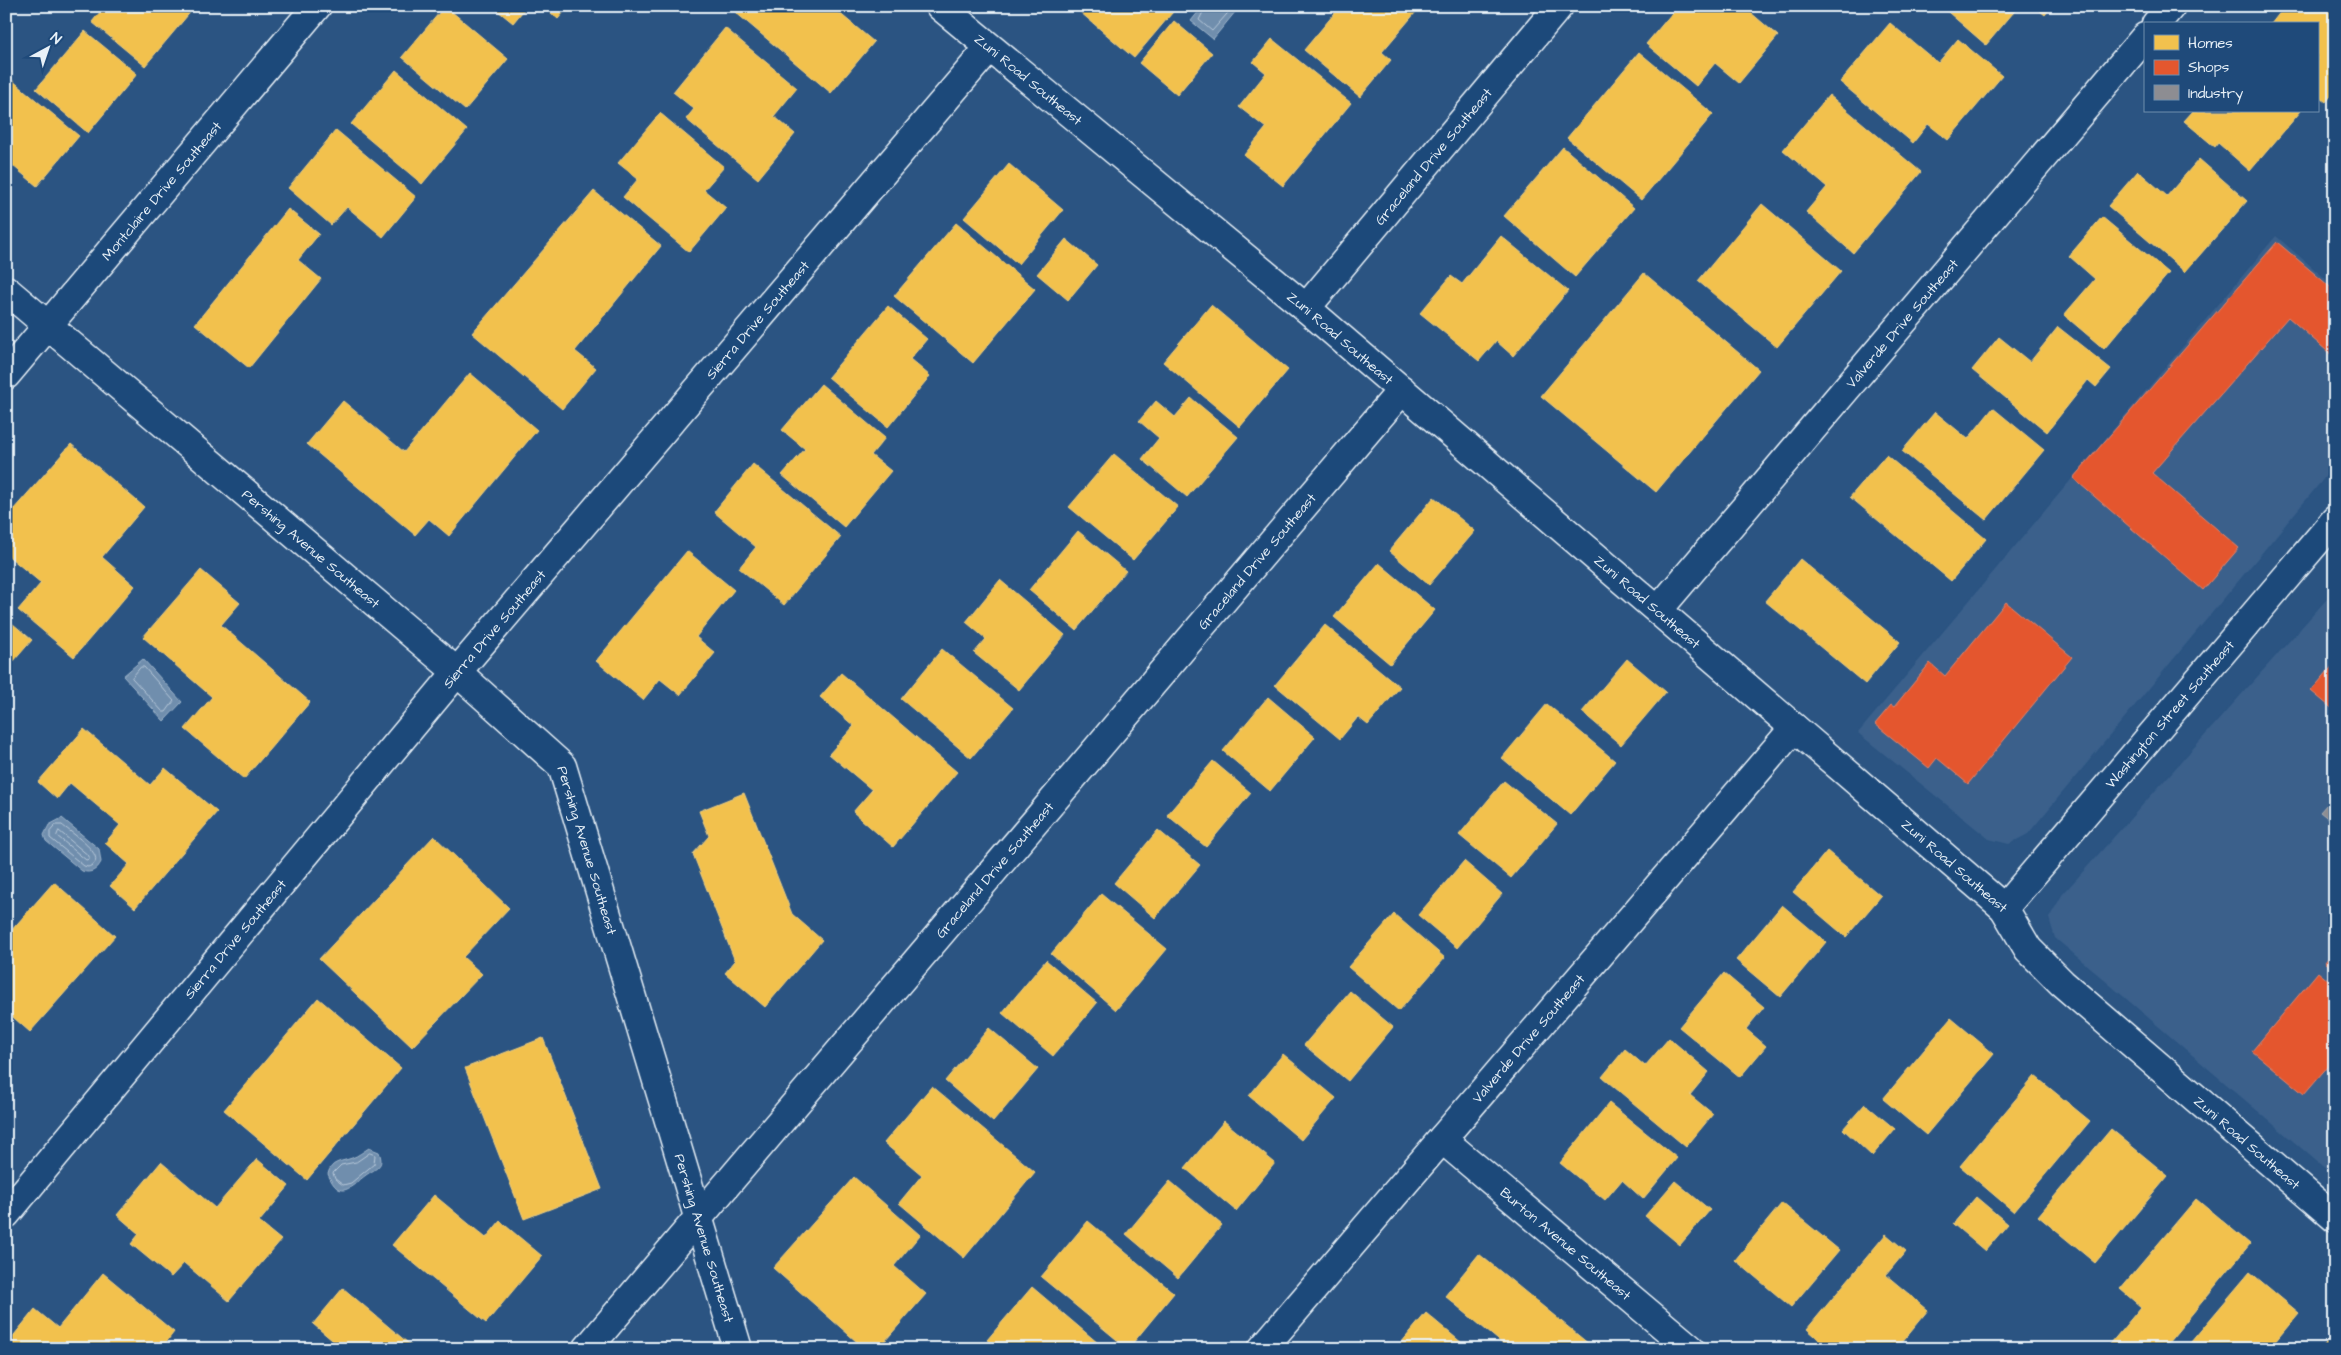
<svg xmlns="http://www.w3.org/2000/svg" width="2341" height="1355" font-family="'Architects Daughter',sans-serif">
  <rect width="100%" height="100%" fill="#2b5482"/>
  <filter id="ink" filterUnits="userSpaceOnUse"><feTurbulence type="fractalNoise" baseFrequency=".02" numOctaves="2"/><feDisplacementMap in="SourceGraphic" scale="10" xChannelSelector="R" yChannelSelector="G"/><feConvolveMatrix kernelMatrix="1 2 1 2 8 2 1 2 1" color-interpolation-filters="sRGB"/></filter>
  <g filter="url(#ink)">
    <path fill="#3a608b" d="M2276,236l59,51v178l-307,369 -19,10 -20,-5 -131,-106z
      M2335,590v587l-280,-239 -6,-20 13,-23z"/>
    <path fill="#708ead" stroke="#a0b6cb" d="M1203,6h37l-27,33 -22,-18z
      M143,659l39,43 -18,19 -41,-45z
      M62,818l37,31 2,13c-4,8 -10,12 -19,9l-36,-30 -2,-6 5,-10z
      M369,1148l10,4c6,15 -3,16 -13,23 -15,11 -26,28 -38,-1 3,-13 13,-12 24,-16 6,-2 12,-7 17,-10z"/>
    <path fill="#f2c14e" stroke="#efcf81" d="M105,6h84l4,3 -48,57 -53,-44z
      M445,6l63,53 -43,51 -63,-53z
      M492,6h35l-14,17z
      M543,6h26l-11,13z
      M728,6h103l43,36 -43,51z
      M1085,6h93l-44,52 -54,-46z
      M1337,6h84l-39,46 9,8 -31,37 -56,-47 35,-42z
      M1678,6h65l35,30 -39,47 -24,-20 -19,23 -50,-42z
      M1941,6h78l-33,39z
      M2034,6h18l-7,9z
      M2285,6h50v85l-9,11 -9,-7v-71h-46z
      M1174,21l38,32 -35,42 -38,-32z
      M1890,23l48,40 20,-24 44,37 -54,64 -20,-16 -15,19 -73,-61z
      M725,28l72,60 -23,28 21,18 -37,45 -72,-60 8,-10 -21,-17z
      M85,31l52,43 -49,59 -52,-44z
      M1272,39l79,64 -68,83 -39,-31 22,-27 -27,-21 27,-34 -13,-11z
      M1639,52l74,62 -72,86 -74,-62z
      M396,70l71,60 -45,54 -71,-60z
      M6,75l73,61 -42,50 -31,-26z
      M1829,95l92,77 -68,81 -47,-41 21,-25 -44,-37z
      M2193,111h108l-51,60 -32,-28 -3,4 -31,-26z
      M660,113l64,54 -20,23 22,18 -37,44 -66,-55 15,-18 -20,-16z
      M336,130l80,67 -33,40 -36,-30 -16,18 -43,-37z
      M1563,147l71,61 -59,69 -71,-61z
      M2199,159l48,42 -62,71 -77,-66 30,-35 29,25z
      M1009,164l54,46 -45,54 -54,-46z
      M594,191l67,55 -86,105 21,17 -34,41 -90,-76z
      M1762,204l79,67 -64,76 -79,-66z
      M288,209l31,25 -21,26 23,19 -72,89 -54,-44z
      M2102,217l67,56 -65,76 -40,-34 31,-36 -26,-23z
      M956,223l79,66 -62,74 -79,-67z
      M1501,236l67,55 -55,65 -17,-15 -17,20 -59,-48 31,-37 11,8z
      M1066,239l31,26 -29,35 -31,-26z
      M1644,273l115,97 -103,122 -115,-96z
      M1211,305l77,65 -48,57 -77,-65z
      M888,306l39,33 -17,20 20,17 -42,51 -60,-50z
      M2058,327l53,42 -15,18 -8,-7 -41,52 -75,-62 27,-33 31,25z
      M470,373l67,57 -88,106 -20,-17 -14,16 -108,-91 36,-43 61,51z
      M821,384l64,54 -14,17 20,16 -47,56 -62,-52 23,-26 -23,-19z
      M1191,398l47,39 -51,60 -45,-38 17,-21 -20,-17 17,-20 19,16z
      M1993,408l51,42 -58,70 -84,-69 33,-39 33,27z
      M71,444l73,63 -42,50 33,29 -61,71 -56,-47 23,-27 -35,-29v-36z
      M1114,454l64,53 -45,53 -64,-53z
      M1886,455l100,84 -35,42 -101,-84z
      M753,464l88,73 -57,68 -45,-37 17,-21 -42,-35z
      M1434,497l41,34 -46,54 -40,-34z
      M1078,531l48,40 -50,59 -47,-40z
      M687,551l47,39 -38,47 19,16 -35,42 -20,-16 -17,21 -47,-39z
      M1800,559l100,83 -35,42 -100,-83z
      M1379,563l56,47 -45,54 -56,-47z
      M201,570l39,33 -19,22 89,77 -66,77 -59,-50 27,-32 -69,-60z
      M1000,580l65,55 -46,55 -45,-37 12,-14 -20,-17z
      M6,618l26,22 -26,30z
      M1325,625l75,62 -32,38 -10,-8 -18,22 -65,-54z
      M942,649l71,59 -42,50 -70,-59z
      M1627,659l39,33 -45,53 -39,-33z
      M841,673l116,99 -64,75 -40,-35 19,-22 -43,-36 25,-28 -34,-29z
      M1268,697l47,40 -45,54 -47,-40z
      M1547,704l68,57 -45,54 -68,-57z
      M84,729l66,56 15,-17 52,44 -82,96 -25,-22 19,-22 -24,-21 15,-18 -50,-42 -13,16 -19,-17z
      M1213,761l38,32 -45,54 -39,-32z
      M1504,781l53,43 -46,54 -52,-43z
      M744,793l48,121 30,26 -57,67 -40,-34 10,-12 -42,-107 16,-18 -10,-25z
      M1158,830l42,35 -45,53 -41,-35z
      M434,836l75,72 -46,49 19,17 -70,73 -93,-88z
      M1827,851l54,45 -35,41 -53,-45z
      M1464,861l38,33 -45,54 -39,-33z
      M54,882l61,54 -85,96 -24,-21v-83l4,4z
      M1101,894l66,55 -51,61 -65,-56z
      M1782,905l44,37 -46,55 -44,-37z
      M1394,914l51,44 -46,53 -51,-44z
      M1046,960l51,43 -44,53 -51,-43z
      M1724,973l40,34 -18,22 20,17 -26,31 -61,-50z
      M1350,991l43,36 -45,54 -44,-36z
      M318,998l83,70 -94,112 -83,-70z
      M1951,1018l43,36 -68,81 -43,-36z
      M989,1028l49,41 -45,53 -48,-41z
      M543,1038l59,151 -78,30 -59,-151z
      M1669,1038l40,34 -19,23 23,19 -27,33 -84,-70 23,-28 20,17z
      M1283,1054l53,44 -35,42 -52,-44z
      M2035,1076l55,45 -76,91 -54,-46z
      M932,1086l103,86 -71,86 -65,-55 23,-28 -38,-32z
      M1609,1103l68,55 -34,41 -21,-19 -17,20 -45,-37z
      M1865,1104l30,25 -23,27 -29,-27z
      M1224,1121l51,42 -39,48 -51,-43z
      M2111,1129l57,47 -73,87 -57,-47z
      M257,1159l32,27 -30,36 22,18 -52,61 -45,-38 -13,14 -40,-33 8,-10 -22,-19 44,-53 54,46z
      M854,1177l66,58 -26,31 32,28 -48,55h-13l-92,-81z
      M1170,1181l52,44 -44,53 -52,-44z
      M1675,1181l35,29 -30,35 -35,-29z
      M434,1195l52,43 14,-17 42,35 -56,67 -94,-78z
      M1976,1197l32,27 -23,27 -32,-27z
      M2196,1199l54,45 -87,105h-57l35,-42 -21,-18z
      M1782,1203l57,47 -48,57 -56,-47z
      M1088,1221l86,72 -46,56 -87,-72z
      M1886,1234l20,17 -20,24 42,35 -32,39h-66l-23,-20z
      M1479,1254l116,95h-86l-64,-53z
      M2250,1272l49,41 -30,36h-84z
      M103,1273l71,59 -13,17h-155v-4l29,-36 23,19z
      M1032,1287l73,62h-107l-11,-9z
      M343,1288l72,61h-80l3,-4 -25,-21z
      M1426,1313l43,36h-73z
      M2329,1340l6,5v4h-14z
      M1929,1344l6,5h-10z"/>
    <path fill="#e4572e" stroke="#e5856b" d="M2277,242l58,49v67l-47,-41 -136,156 87,75 -36,42 -130,-112z
      M2006,602l66,55 -104,127 -31,-26 -8,10 -54,-44 16,-19 3,2 36,-44 15,13z
      M2335,663v48l-24,-20z
      M2335,950v20l-10,-8z
      M2318,972l17,14v72l-31,36 -52,-43z"/>
    <path fill="#8d8d92" stroke="#a8abb1" d="M2335,795v29l-15,-12z"/>
    <g fill="none" stroke-linecap="round" stroke-linejoin="round">
      <path stroke="#b8c9da" stroke-width="1" d="M1206,6l-7,14 13,11 22,-25
        M141,667h3l30,34 -8,11h-3l-31,-34z
        M56,825h6c8,7 51,34 26,42l-4,-1 -34,-28v-6z
        M59,831l30,25v3l-3,1 -29,-24z
        M370,1153l5,2 -1,9 -23,19 -8,2 -8,-6 -2,-6 8,-8 15,-3z"/>
      <g stroke="#e8f1f8" stroke-width="31">
        <g id="minor">
          <path id="s1" d="M940,6l366,302 698,600 24,41 34,34 273,235"/>
          <path d="M2156,24l15,-18"/>
          <path id="s2" d="M6,290l451,382 105,94 176,583"/>
          <path id="s3" d="M1306,308l253,-302"/>
          <path id="s4" d="M6,375l311,-369"/>
          <path id="s5" d="M1659,609l486,-572"/>
          <path id="s6" d="M2004,908l331,-388"/>
          <path id="s7" d="M1442,1139l249,210"/>
          <path id="s8" d="M6,1214l451,-542 532,-624"/>
          <path id="s9" d="M587,1349l815,-959"/>
          <path id="s10" d="M1262,1349l532,-621"/>
        </g>
      </g>
      <use href="#minor" stroke="#1f4a7a" stroke-width="28"/>
    </g>
  </g>
  <g text-anchor="middle" stroke-width="5" stroke-linejoin="round" paint-order="stroke">
    <g font-size="14" fill="#e8f1f8" stroke="#1f4a7a">
      <text dy="5" stroke="none"><textPath href="#s1" startOffset="115">Zuni Road Southeast</textPath></text>
      <text dy="5" stroke="none"><textPath href="#s3" startOffset="198">Graceland Drive Southeast</textPath></text>
      <text dy="5" stroke="none"><textPath href="#s4" startOffset="241">Montclaire Drive Southeast</textPath></text>
      <text dy="5" stroke="none"><textPath href="#s8" startOffset="1168">Sierra Drive Southeast</textPath></text>
      <text dy="5" stroke="none"><textPath href="#s5" startOffset="375">Valverde Drive Southeast</textPath></text>
      <text dy="5" stroke="none"><textPath href="#s1" startOffset="520">Zuni Road Southeast</textPath></text>
      <text dy="5" stroke="none"><textPath href="#s2" startOffset="400">Pershing Avenue Southeast</textPath></text>
      <text dy="5" stroke="none"><textPath href="#s9" startOffset="1034">Graceland Drive Southeast</textPath></text>
      <text dy="5" stroke="none"><textPath href="#s1" startOffset="925">Zuni Road Southeast</textPath></text>
      <text dy="5" stroke="none"><textPath href="#s8" startOffset="762">Sierra Drive Southeast</textPath></text>
      <text dy="5" stroke="none"><textPath href="#s6" startOffset="255">Washington Street Southeast</textPath></text>
      <text dy="5" stroke="none"><textPath href="#s2" startOffset="820">Pershing Avenue Southeast</textPath></text>
      <text dy="5" stroke="none"><textPath href="#s1" startOffset="1330">Zuni Road Southeast</textPath></text>
      <text dy="5" stroke="none"><textPath href="#s9" startOffset="629">Graceland Drive Southeast</textPath></text>
      <text dy="5" stroke="none"><textPath href="#s8" startOffset="358">Sierra Drive Southeast</textPath></text>
      <text dy="5" stroke="none"><textPath href="#s10" startOffset="409">Valverde Drive Southeast</textPath></text>
      <text dy="5" stroke="none"><textPath href="#s1" startOffset="1735">Zuni Road Southeast</textPath></text>
      <text dy="5" stroke="none"><textPath href="#s2" startOffset="1225">Pershing Avenue Southeast</textPath></text>
      <text dy="5" stroke="none"><textPath href="#s7" startOffset="162">Burton Avenue Southeast</textPath></text>
    </g>
  </g>
  <rect width="2341" height="1355" fill="none" stroke="#1f4a7a" stroke-width="25"/>
  <rect x="12" y="12" width="2316" height="1330" fill="none" stroke="#e8f1f8" stroke-width="2" filter="url(#ink)"/>
  <rect x="2144" y="22" width="175" height="90" fill="#1f4a7a" stroke="#6f8dac"/>
  <rect x="2154" y="35" width="25" height="15" fill="#f2c14e" stroke="#6f8dac"/>
  <text x="2188" y="48" font-size="15" fill="#e8f1f8">Homes</text>
  <rect x="2154" y="60" width="25" height="15" fill="#e4572e" stroke="#6f8dac"/>
  <text x="2188" y="72" font-size="15" fill="#e8f1f8">Shops</text>
  <rect x="2154" y="85" width="25" height="15" fill="#8d8d92" stroke="#6f8dac"/>
  <text x="2188" y="98" font-size="15" fill="#e8f1f8">Industry</text>
  <g transform="translate(48 48) rotate(40)" stroke="#1f4a7a" stroke-width="4" paint-order="stroke">
  <path d="M0-4L9 19L0 12L-9 19Z" fill="#e8f1f8"/>
  <text y="-8" font-size="14" font-weight="bold" text-anchor="middle" fill="#e8f1f8">N</text>
  </g>
</svg>
